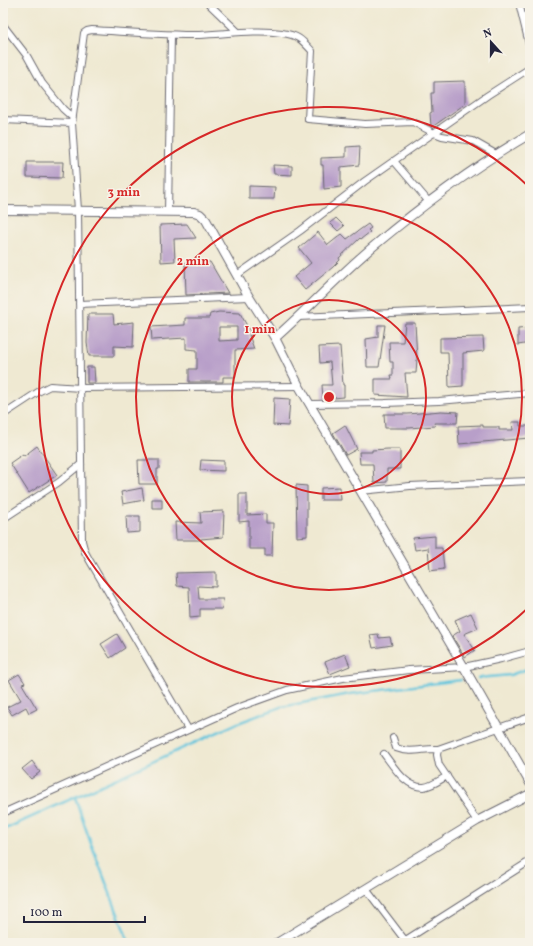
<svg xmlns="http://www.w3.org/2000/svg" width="533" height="946" font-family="Vollkorn,serif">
  <rect width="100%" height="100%" fill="#f7f3e8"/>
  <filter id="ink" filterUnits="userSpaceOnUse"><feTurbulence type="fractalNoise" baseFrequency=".025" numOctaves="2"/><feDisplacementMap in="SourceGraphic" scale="8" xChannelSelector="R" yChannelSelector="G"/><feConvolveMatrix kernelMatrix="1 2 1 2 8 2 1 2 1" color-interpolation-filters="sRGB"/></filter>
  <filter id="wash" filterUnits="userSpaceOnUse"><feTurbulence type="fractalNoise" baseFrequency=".012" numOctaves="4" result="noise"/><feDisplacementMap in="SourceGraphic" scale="16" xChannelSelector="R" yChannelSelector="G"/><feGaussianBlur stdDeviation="0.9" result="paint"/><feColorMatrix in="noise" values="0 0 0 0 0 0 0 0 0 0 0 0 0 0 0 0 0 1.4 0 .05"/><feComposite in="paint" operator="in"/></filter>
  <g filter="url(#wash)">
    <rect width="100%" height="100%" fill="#efe9d2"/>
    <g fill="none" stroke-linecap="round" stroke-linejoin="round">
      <path stroke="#60c5dd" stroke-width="2.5" d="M478,678l32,-3 20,-7
        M75,797l15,44 39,102
        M3,830l235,-107 43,-16 69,-13 111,-14"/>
    </g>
    <g id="blocks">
      <path fill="#b89fc9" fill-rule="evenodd" d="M465,81v23l-33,23 -1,-1 -1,-13 2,-1 -1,-19h3v-11z
        M360,146l-1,19 -18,2v20l-17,2 -1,-24h-2v-7l25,-1v-10z
        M27,162h36l-1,16 -35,-1z
        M273,165l19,1v9l-18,-1z
        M249,186l26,1 -1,12h-25z
        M336,218l8,8 -6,5 -8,-8z
        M187,224l9,14 -22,1 1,22 -14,1 -1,-37z
        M368,224l3,4 -3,2 2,2 -9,7 -1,-1 -21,20 1,2 -7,7 -28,23 -11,-13 17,-14 -12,-15 19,-16 10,13 14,-11 5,5z
        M195,262h15l18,31 -42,2 -1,-32z
        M219,312l21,1 12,22h-3l5,14 -19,1v27h-12v5h-34v-13h8v-19l-11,-1v-11l-34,2 -1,-13 34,-2v-7h24l1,-4zM219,327h18v13l-18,1z
        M88,314h25l1,10 20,-2 -1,25 -19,-1v10h-25l-2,-13z
        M405,323h10l2,36 -1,14h-11l2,24 -32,-2v-16h17l-1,-4h2v-13h-3l-1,-20h14z
        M378,325h7l-6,42h-12l-1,-28 12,-2z
        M530,328v15l-12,2v-16z
        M483,337l1,14 -21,2v33l-14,1 -1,-35h-8v-14z
        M340,346l3,39h1v12l-21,2 -1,-14h10l-2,-23 -10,1 -1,-16z
        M87,367h7l1,16h-8z
        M274,398l16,1 -2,27 -15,-1z
        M441,411l17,1 -1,11h-23l1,3 -26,2h-24l-1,-14h24z
        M512,422h8v4h9l1,12 -71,6 -1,-18 25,-1v2h16v3h14z
        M345,425l12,24 -11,6 -13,-22z
        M37,446l20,29 -28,18 -19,-30 13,-9 1,2z
        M388,449h12v20h-13v13l-13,1 -1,-19h-13l-1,-12h13v-2z
        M138,460h21v9h-2v15h-18z
        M201,460l23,1v10l-24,-1z
        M296,485l11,1v50l-10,1z
        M340,487l1,13h-20v-12z
        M142,488l2,12 -21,4 -2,-12z
        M239,494h8v21l19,-1v9h7l-1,33h-7v-7h-16v-28l-10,1z
        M152,499h10v9h-10z
        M224,511l-1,26 -22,2v1h-25l-1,-18 26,1 -1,-11z
        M126,516h14v16l-13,1z
        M435,536v12h7l2,21 -14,2 -2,-23 -13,2 -2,-12z
        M216,572v15l-18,-1 1,13h24l-1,10h-22v8l-10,1 -1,-31 -12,-1 -1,-13z
        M471,613l7,15 -14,6 11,16 -10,7 -13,-21 8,-5 -5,-11z
        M117,634l8,14 -15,10 -9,-14z
        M378,634l1,4 11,-1 2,8 -19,3 -3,-13z
        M345,654l5,12 -20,8 -5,-12z
        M19,674l6,9 -3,1 15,25 -8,4 -3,-6 -14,8 -5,-8 14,-7 -12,-20z
        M32,761l8,11 -9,7 -9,-10z"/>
    </g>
  </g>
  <g filter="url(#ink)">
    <use href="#blocks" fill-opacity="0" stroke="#6a6870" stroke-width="1"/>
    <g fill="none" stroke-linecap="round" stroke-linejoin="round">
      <g stroke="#6a6870" stroke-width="8">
        <path id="minor" d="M208,3l29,28
          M519,3l11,45
          M3,25l24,31 15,27 21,26 9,8
          M3,120l69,3
          M394,161l35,41
          M168,212l3,-177
          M237,275l63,-44 65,-50 123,-86 42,-27
          M79,304l170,-7
          M298,317l232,-10
          M310,404l75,-1 54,-2 91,-8
          M3,415l35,-23 12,-6 31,2 218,-2
          M361,491l49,-5 120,-5
          M3,519l56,-37 22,-18
          M188,729l-98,-168 -5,-9 -3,-11 -4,-331 -6,-87 12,-90 3,-2 5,-1c36,2 72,5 107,5 28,-1 56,-6 83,-2 16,2 20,7 30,18l-4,68 57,5 48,-2 21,11 8,3 31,5 23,13
          M393,738l3,10c15,6 28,0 42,1
          M384,754c10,13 22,34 40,33 8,-1 16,-7 23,-11
          M3,813l234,-105 50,-18 56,-12 66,-8 55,-3 37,-8 29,-8
          M477,821l-38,-56 -2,-10 1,-6 92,-32
          M366,889l41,54
          M401,943l129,-82"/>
      </g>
      <g stroke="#6a6870" stroke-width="10">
        <path id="tertiary" d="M3,210l191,2 6,2 6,6 43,77 26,41 24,48 165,281 66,116
          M275,338c34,-30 65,-64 100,-93 49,-41 100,-79 155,-111
          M277,943l200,-122 53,-27"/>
      </g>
      <use href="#minor" stroke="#fff" stroke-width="6"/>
      <use href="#tertiary" stroke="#fff" stroke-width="8"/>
    </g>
  </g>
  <g fill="none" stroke="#d62828" stroke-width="2">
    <circle cx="329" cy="397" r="97"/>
    <circle cx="329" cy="397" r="193"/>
    <path d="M529 607A290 290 0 1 1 529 187"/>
  </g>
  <circle cx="329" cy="397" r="6" fill="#d62828" stroke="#f7f3e8" stroke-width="2"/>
  <g font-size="12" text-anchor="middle" font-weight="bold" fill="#d62828" stroke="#f7f3e8" stroke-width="3" stroke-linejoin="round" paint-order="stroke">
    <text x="124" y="196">3 min</text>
    <text x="193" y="265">2 min</text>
    <text x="260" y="333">1 min</text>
  </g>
  <rect width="533" height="946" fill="none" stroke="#f7f3e8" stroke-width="16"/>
  <g transform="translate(491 42) rotate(339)" stroke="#f7f3e8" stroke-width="3" paint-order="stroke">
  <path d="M0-3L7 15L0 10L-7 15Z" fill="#22223b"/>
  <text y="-6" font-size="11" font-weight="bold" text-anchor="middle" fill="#22223b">N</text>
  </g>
  <path d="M24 916v6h121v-6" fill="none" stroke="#22223b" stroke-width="2"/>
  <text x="30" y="916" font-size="12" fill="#22223b" stroke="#f7f3e8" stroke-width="3" paint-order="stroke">100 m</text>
</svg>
